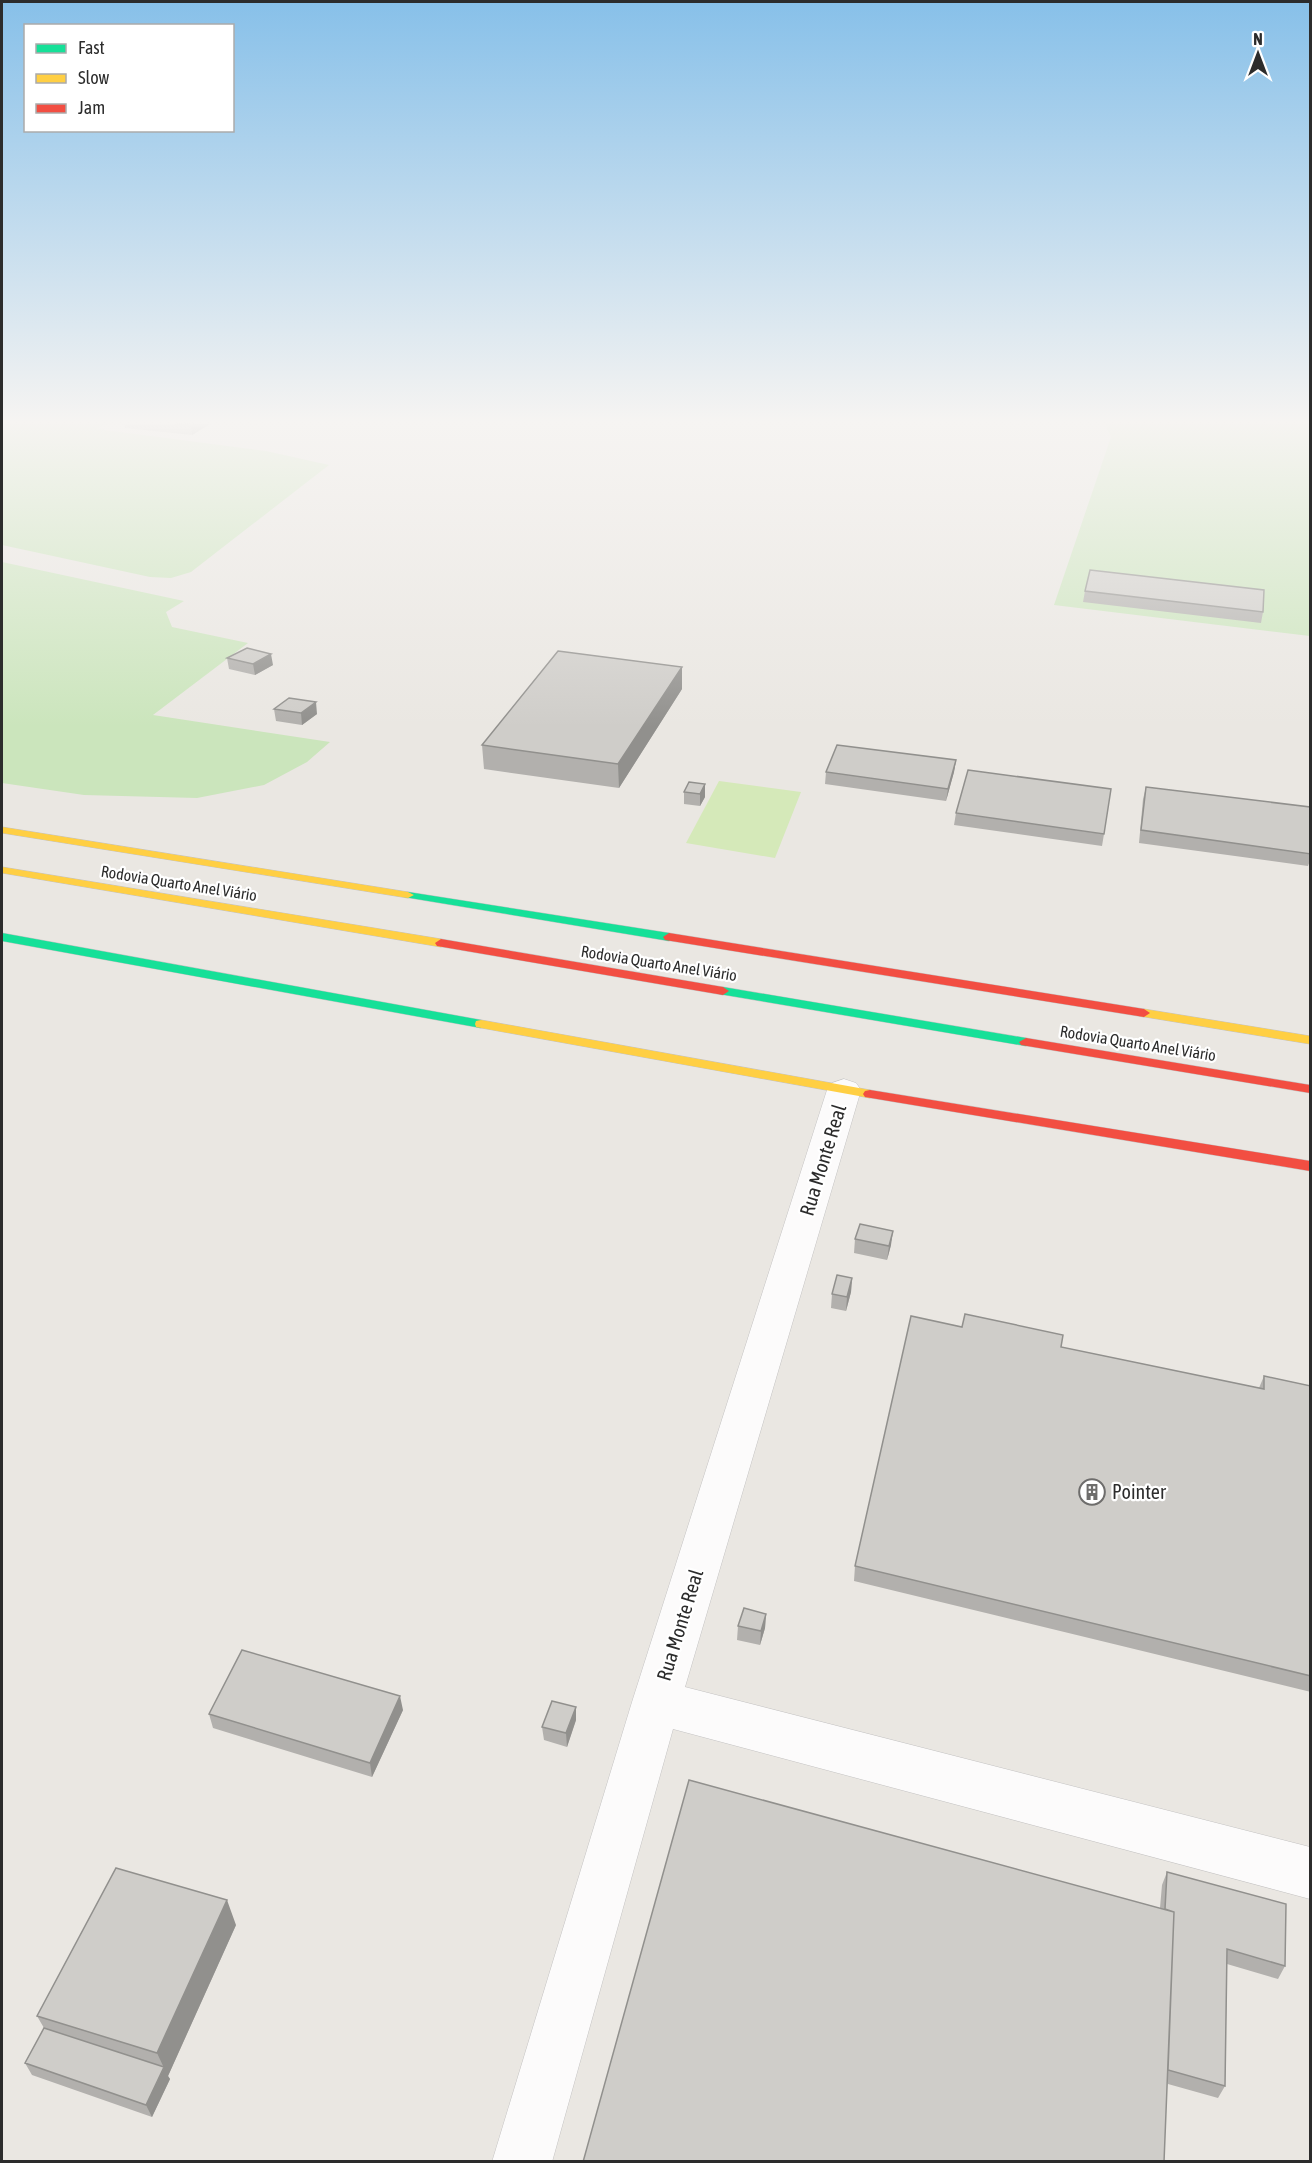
<svg xmlns="http://www.w3.org/2000/svg" width="1312" height="2163" font-family="'Asap Condensed',sans-serif">
  <rect width="100%" height="100%" fill="#eae7e2"/>
  <path fill="#cbe5bc" d="M2,424h103l-8,5 169,22 63,14 -138,107 -20,6 -21,-1 -148,-32z
    M1105,424h205v212l-256,-31 57,-168z
    M2,562l182,39 -18,11 6,15 76,16 -95,72 177,27 -23,20 -43,23 -67,13 -113,-3 -82,-12z"/>
  <path fill="#d5e9b9" d="M719,781l82,11 -26,66 -89,-15z"/>
  <g fill="none" stroke-linecap="round" stroke-linejoin="round">
    <g stroke="#c4c3c3" stroke-width="1">
      <path id="street" d="M844,1079l12,4 5,7 -176,597 625,160v52l-637,-170 -121,433h-60l140,-460 195,-612 5,-7z"/>
    </g>
    <g stroke="#c4c3c3" stroke-width="1">
      <path id="fast" d="M408,892l261,41 6,4 -6,4 -265,-44 -2,-2 2,-2z
        M2,933l479,87 6,4 -6,4 -479,-87z
        M723,987l303,51 7,4 -7,4 -307,-52 -2,-3 2,-3z"/>
    </g>
    <g stroke="#c4c3c3" stroke-width="1">
      <path id="slow" d="M2,827l406,65 6,3 -6,3 -406,-65z
        M2,867l439,72 6,4 -6,4 -439,-74z
        M1144,1009l166,27v8l-171,-28 -1,-3z
        M481,1020l389,70 7,4 -7,4 -394,-71 -1,-3 1,-3z"/>
    </g>
    <g stroke="#c4c3c3" stroke-width="1">
      <path id="jam" d="M669,933l475,76 6,4 -6,4 -479,-77 -2,-3z
        M441,939l282,48 6,4 -6,4 -286,-49 -2,-3z
        M1026,1038l284,47v8l-289,-48 -2,-3z
        M870,1090l440,71v10l-445,-74 -2,-3 2,-3z"/>
    </g>
    <use href="#street" fill="#fcfbfb" fill-rule="evenodd"/>
    <use href="#fast" fill="#16e098" fill-rule="evenodd"/>
    <use href="#slow" fill="#ffcf43" fill-rule="evenodd"/>
    <use href="#jam" fill="#f24e42" fill-rule="evenodd"/>
  </g>
  <path fill="#b2b0ad" d="M124,424h86l-18,11 -67,-7z
    M1085,591l178,21 -2,11 -178,-21z
    M227,658l46,7 -18,10 -26,-6z
    M682,689l-63,99 -135,-19 -2,-24z
    M274,709l43,5 -15,11 -26,-4z
    M956,760l-2,12 -8,29 -121,-17 1,-12z
    M705,784v13l-5,9 -16,-2v-12z
    M1146,787l165,33v38l-3,8 -169,-23 4,-44z
    M956,813l148,21 -2,12 -148,-21z
    M855,1239l36,6 -4,15 -33,-7z
    M852,1278l-1,14 -5,19 -15,-3 1,-14z
    M1061,1347l198,41 5,-12 47,10v306l-457,-111 1,-15z
    M766,1614l-1,14 -5,17 -23,-5 1,-14z
    M403,1710l-31,67 -159,-49 -4,-14z
    M576,1720l-9,27 -23,-7 -2,-13z
    M1167,1872l118,94 -7,13 -51,-15 -2,122 -7,12 -50,-14 -8,-176 2,-23z
    M236,1925l-68,151 2,3 -18,38 -120,-42 -7,-12 19,-35 -7,-12z"/>
  <path fill="#91908d" d="M194,424h16l-18,11 -1,-9z
    M271,654l2,11 -18,10 -2,-11z
    M682,667v22l-63,99 -1,-24z
    M316,702l1,12 -15,11 -1,-12z
    M956,760l-2,12 -8,29 2,-12z
    M705,784v13l-5,9v-12z
    M893,1231l-2,14 -4,15 2,-14z
    M852,1278l-1,14 -5,19 1,-14z
    M766,1614l-1,14 -5,17 1,-14z
    M400,1696l3,14 -31,67 -2,-14z
    M576,1707v13l-9,27 -1,-14z
    M227,1900l9,25 -68,151 2,3 -18,38 -6,-12 18,-37 -7,-15z"/>
  <path fill="#cfcdc9" stroke="#91908d" stroke-width="1.5" d="M174,424h20l-3,2z
    M1090,570l174,20 -1,22 -178,-21z
    M247,648l24,6 -18,10 -26,-6z
    M558,651l124,16 -64,97 -136,-19z
    M289,698l27,4 -15,11 -27,-4z
    M837,745l119,15 -8,29 -122,-17z
    M968,770l143,19 -7,45 -148,-21z
    M689,782l16,2 -5,10 -16,-2z
    M1146,787l164,20 1,47 -170,-24z
    M860,1224l33,7 -4,15 -34,-7z
    M837,1275l15,3 -5,19 -15,-3z
    M965,1314l98,21 -2,12 203,42v-13l47,10v290l-456,-110 56,-250 51,11z
    M744,1608l22,6 -5,17 -23,-5z
    M242,1650l158,46 -30,67 -161,-49z
    M552,1701l24,6 -10,26 -24,-6z
    M689,1780l485,132 -10,250h-581z
    M116,1868l111,32 -70,153 -120,-37z
    M1167,1872l119,32 -1,62 -58,-17 -2,137 -57,-16 6,-158 -9,-3z
    M44,2028l120,39 -18,38 -121,-42z"/>
  <linearGradient id="sky" x2="0" y2="1"><stop stop-color="#87c0e9"/><stop offset="0.58" stop-color="#f6f4f2"/><stop offset="1" stop-color="#f6f4f2" stop-opacity="0"/></linearGradient>
  <rect width="1312" height="727" fill="url(#sky)"/>
  <defs>
    <g id="building-ring" transform="scale(1.35)"><circle r="9.5" fill="#fff" stroke="#6e6d6c" stroke-width="1.5"/><path d="M-4-6H4V6H1V3H-1V6H-4ZM-2.5-4.3h1.7v1.8h-1.7ZM.8-4.3h1.7v1.8H.8ZM-2.5-1h1.7V.8h-1.7ZM.8-1h1.7V.8H.8Z" fill="#6e6d6c"/></g>
  </defs>
  <g fill-rule="evenodd">
    <use href="#building-ring" x="1092" y="1492"/>
  </g>
  <g text-anchor="middle" stroke-width="4.5" stroke-linejoin="round" paint-order="stroke">
    <g font-size="16" fill="#2c2c2c" stroke="#fff">
      <text transform="translate(179 883) rotate(9)" y="6">Rodovia Quarto Anel Viário</text>
      <text transform="translate(659 963) rotate(9)" y="6">Rodovia Quarto Anel Viário</text>
      <text transform="translate(1138 1043) rotate(9)" y="6">Rodovia Quarto Anel Viário</text>
    </g>
    <g font-size="20" fill="#2c2c2c" stroke="#fff">
      <text transform="translate(823 1160) rotate(-73)" y="7">Rua Monte Real</text>
      <text transform="translate(680 1625) rotate(-73)" y="7">Rua Monte Real</text>
    </g>
    <g font-size="20" fill="#2c2c2c" stroke="#fff" text-anchor="start">
      <text x="1112" y="1499">Pointer</text>
    </g>
  </g>
  <rect width="1312" height="2163" fill="none" stroke="#2c2c2c" stroke-width="6"/>
  <rect x="24" y="24" width="210" height="108" fill="#ffffff" stroke="#ababab" stroke-width="1.5"/>
  <rect x="36" y="44" width="30" height="9" fill="#16e098" stroke="#ababab" stroke-width="1.5"/>
  <text x="78" y="54" font-size="18" fill="#2c2c2c">Fast</text>
  <rect x="36" y="74" width="30" height="9" fill="#ffcf43" stroke="#ababab" stroke-width="1.5"/>
  <text x="78" y="84" font-size="18" fill="#2c2c2c">Slow</text>
  <rect x="36" y="104" width="30" height="9" fill="#f24e42" stroke="#ababab" stroke-width="1.5"/>
  <text x="78" y="114" font-size="18" fill="#2c2c2c">Jam</text>
  <g transform="translate(1258 54)" stroke="#ffffff" stroke-width="4.5" paint-order="stroke">
  <path d="M0-4.5L10 22L0 15L-10 22Z" fill="#2c2c2c"/>
  <text y="-9" font-size="16" font-weight="bold" text-anchor="middle" fill="#2c2c2c">N</text>
  </g>
</svg>
